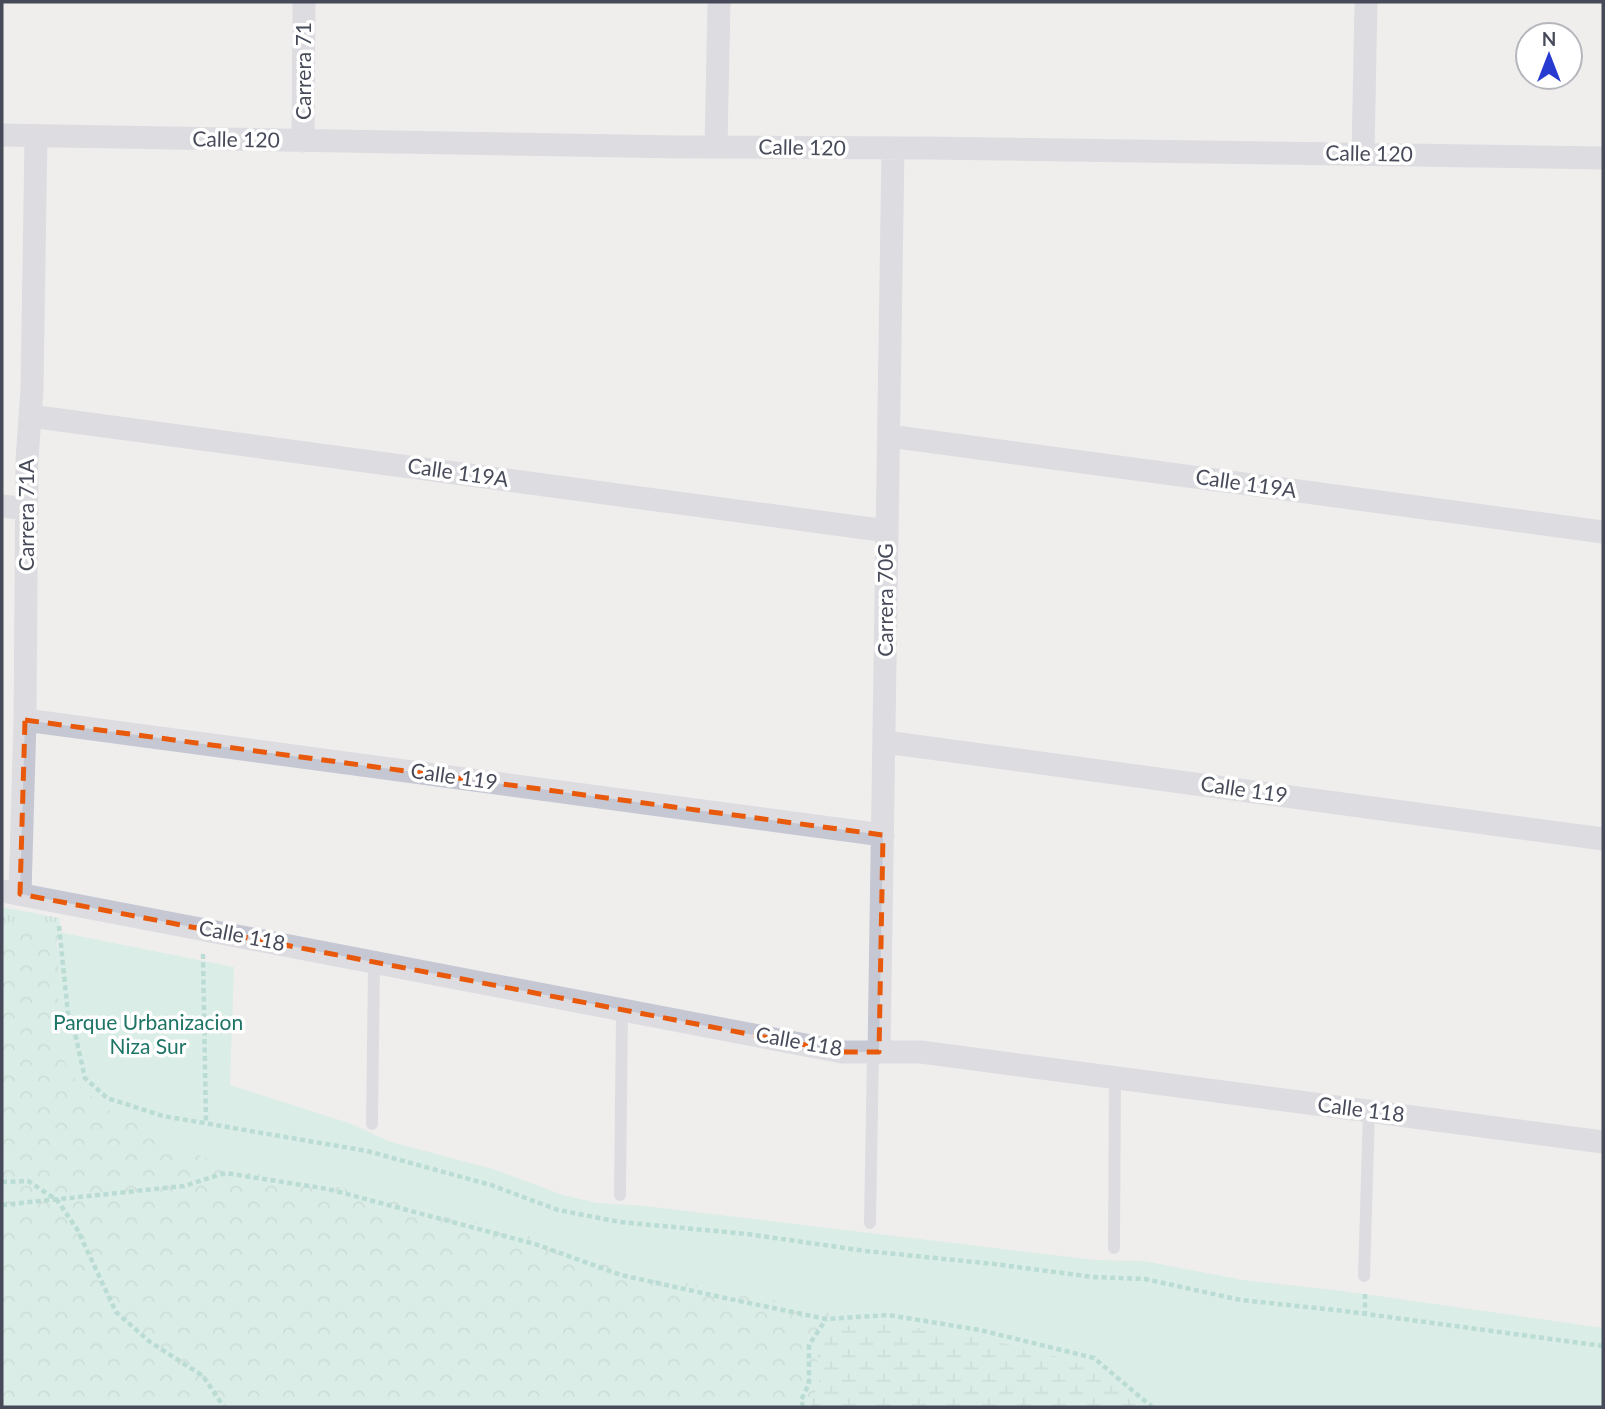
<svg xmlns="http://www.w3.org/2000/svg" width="1605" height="1409" font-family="Lato,sans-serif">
  <defs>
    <pattern id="grass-tufts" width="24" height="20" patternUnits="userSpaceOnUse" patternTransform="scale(1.75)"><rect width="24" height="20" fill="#beebde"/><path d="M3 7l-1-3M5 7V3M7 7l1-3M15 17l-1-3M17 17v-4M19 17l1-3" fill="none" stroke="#a5cbc1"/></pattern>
    <pattern id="forest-crowns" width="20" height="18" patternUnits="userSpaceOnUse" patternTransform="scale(1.75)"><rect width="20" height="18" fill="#beebde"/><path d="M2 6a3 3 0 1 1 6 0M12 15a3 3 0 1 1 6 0" fill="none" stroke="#a5cbc1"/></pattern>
    <pattern id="wetland-marsh" width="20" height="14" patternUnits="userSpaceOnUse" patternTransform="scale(1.75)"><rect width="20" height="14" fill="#beebde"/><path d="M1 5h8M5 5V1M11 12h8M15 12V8" fill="none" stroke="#a5cbc1"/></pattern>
  </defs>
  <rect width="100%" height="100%" fill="#f0eeed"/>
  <path fill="url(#grass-tufts)" d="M2,907l58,11 -1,14 -57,-11z"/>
  <path fill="url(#forest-crowns)" d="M2,921l57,11 -2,15 170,222 101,15 209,54 86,32 206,41 3,16 -15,19 2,38 -8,19 1,4h-810z"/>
  <path fill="url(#wetland-marsh)" d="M886,1322l94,16 56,12 54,17 49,40h-327l-1,-4 8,-20 -2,-37 15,-19z"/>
  <path fill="#beebde" d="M59,932l175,35 -4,118 119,38 42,19 102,27 70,26 34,8 48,3 450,54 49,1 99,19 100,11 260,37v79h-464l-49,-40 -54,-17 -56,-12 -94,-16 -54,5 -3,-16 -206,-41 -86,-32 -209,-54 -101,-15 -123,-61 -27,-25 -20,-34z"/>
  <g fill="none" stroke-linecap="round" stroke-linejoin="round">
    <path stroke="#79c6b8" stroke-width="4.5" stroke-dasharray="5 3.5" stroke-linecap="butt" d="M59,926l9,88 6,15 11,49 22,20 56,18 204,35 124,34 67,25 62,12 127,12 119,17 128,13 99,13 52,2 96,21 103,11 259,35
      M203,954l3,170
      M2,1182l26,-1 29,19 20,29 39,83 34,30 53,34 21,31
      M2,1205l182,-19 41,-13 103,16 207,55 86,31 104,23 101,21 62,-4 92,15 114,28 58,49
      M1365,1294v19
      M803,1407l-2,-7 8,-16v-39l17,-26"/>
    <path stroke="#c5c8d3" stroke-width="12" d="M372,1124l2,-162
      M620,1195l2,-186
      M870,1223l3,-171
      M1114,1248l1,-170
      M1364,1276l5,-165"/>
    <path stroke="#c5c8d3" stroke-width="23" d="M2,135l679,12 245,1 677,10
      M303,141l1,-139
      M716,147l3,-145
      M1363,154l3,-152
      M30,416l857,115
      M889,436l714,96
      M2,506l25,3
      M25,720l858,115
      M885,742l718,97
      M2,891l840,161h79l682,90
      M20,894l5,-174 2,-261 5,-70 4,-252
      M879,1052l14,-903"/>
  </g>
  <path d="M0 0H1605V1409H0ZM25,720l858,115 -4,217h-37l-822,-158z" fill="#f0eeed" fill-opacity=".55" fill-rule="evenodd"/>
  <path fill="none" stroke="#e8590c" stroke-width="5" stroke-dasharray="14 9" stroke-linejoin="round" d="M25,720l858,115 -4,217h-37l-822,-158z"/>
  <g text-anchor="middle" stroke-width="7" stroke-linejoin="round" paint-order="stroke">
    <g font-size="21" fill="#474b59" stroke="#fff">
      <text transform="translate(304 71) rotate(-90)" y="7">Carrera 71</text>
      <text transform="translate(236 140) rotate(1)" y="7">Calle 120</text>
      <text transform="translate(802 148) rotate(1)" y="7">Calle 120</text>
      <text transform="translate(1369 154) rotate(1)" y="7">Calle 120</text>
      <text transform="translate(458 473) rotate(8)" y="7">Calle 119A</text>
      <text transform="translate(1246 484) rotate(8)" y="7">Calle 119A</text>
      <text transform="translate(27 515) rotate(-90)" y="7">Carrera 71A</text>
      <text transform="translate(886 600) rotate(-90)" y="7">Carrera 70G</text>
      <text transform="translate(454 777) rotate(8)" y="7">Calle 119</text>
      <text transform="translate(1244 790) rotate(8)" y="7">Calle 119</text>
      <text transform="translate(242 936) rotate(11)" y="7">Calle 118</text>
      <text transform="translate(799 1042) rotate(10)" y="7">Calle 118</text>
      <text transform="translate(1361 1110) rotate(7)" y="7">Calle 118</text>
    </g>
    <g font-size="21" fill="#1e7465" stroke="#fff">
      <text x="148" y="1030">Parque Urbanizacion<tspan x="148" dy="24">Niza Sur</tspan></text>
    </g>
  </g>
  <rect width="1605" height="1409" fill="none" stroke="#474b59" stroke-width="7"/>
  <g transform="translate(1549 56)"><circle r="33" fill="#ffffff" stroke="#b5b7bd" stroke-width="2"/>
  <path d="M0-5L12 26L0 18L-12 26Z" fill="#273bd0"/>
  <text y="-10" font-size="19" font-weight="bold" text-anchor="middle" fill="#474b59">N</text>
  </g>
</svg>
